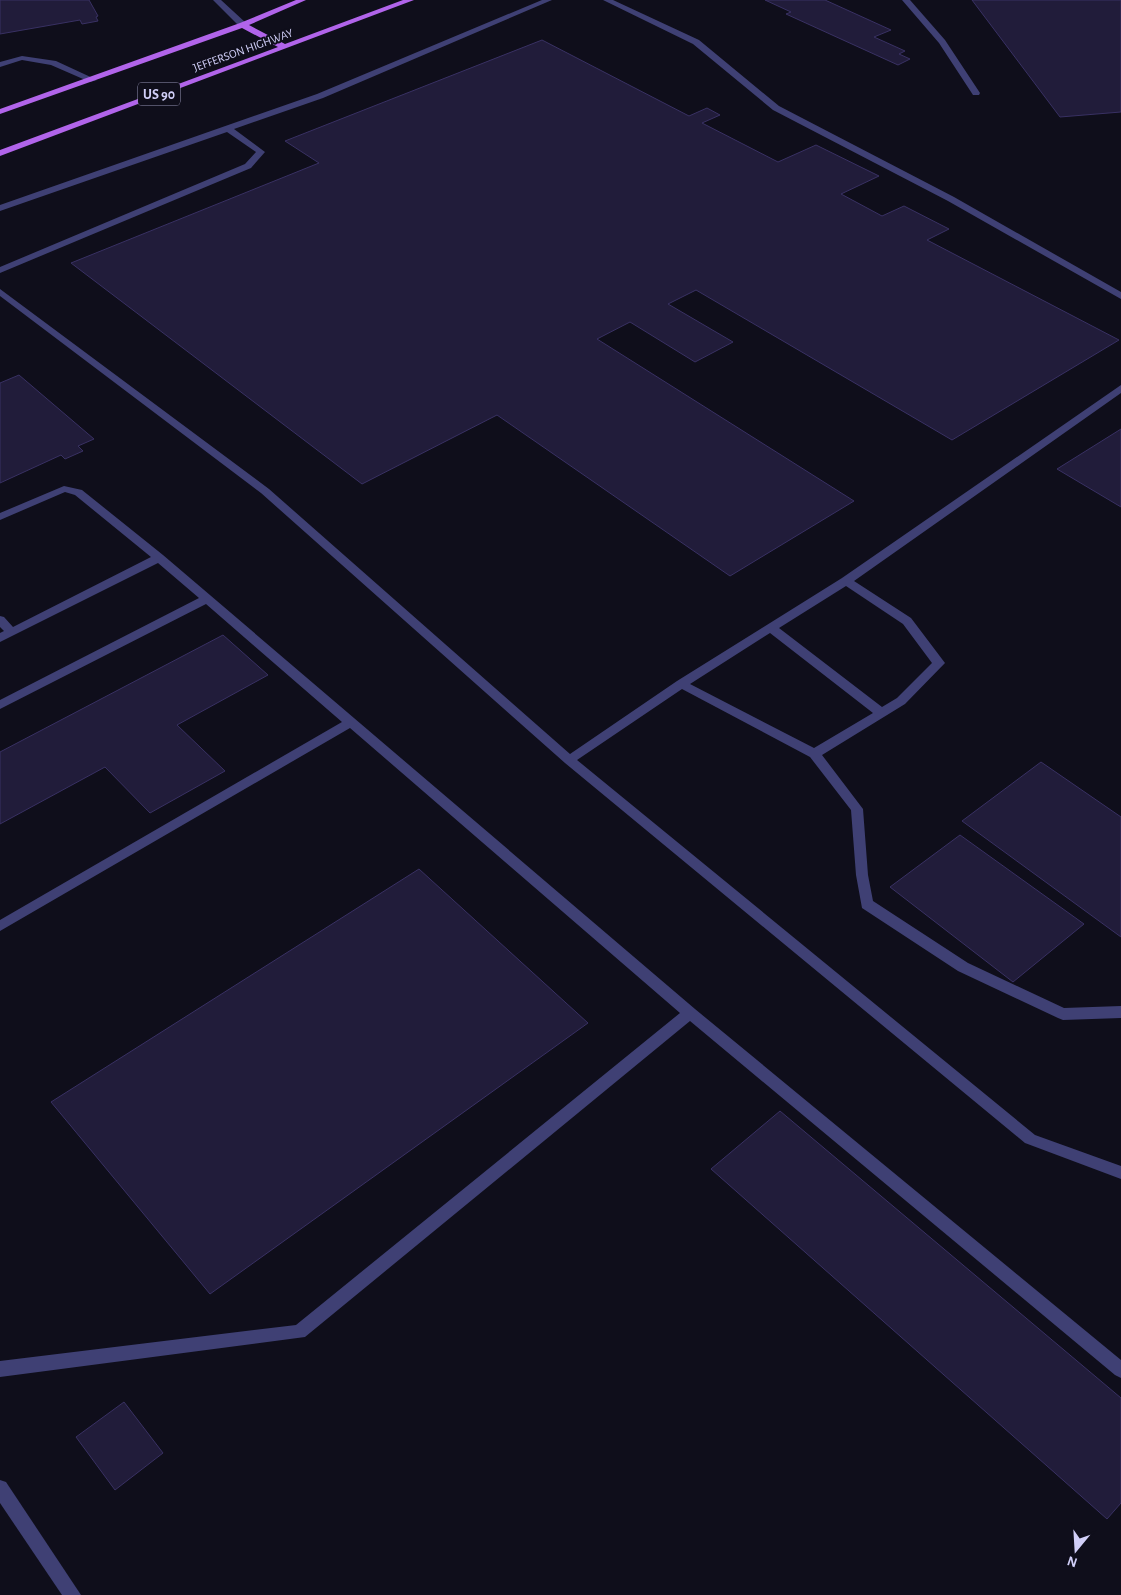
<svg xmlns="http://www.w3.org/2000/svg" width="1121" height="1595" font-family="'Alegreya Sans',sans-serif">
  <rect width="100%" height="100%" fill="#0f0e1b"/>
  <path fill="#211c3a" stroke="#393163" d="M0,0h89l9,16 -2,1 2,4 -16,3 -2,-4 -80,14z
    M765,0h60l66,30 -17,7 31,14 -6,3 11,5 -12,6 -112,-51 5,-2z
    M972,0h149v112l-61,5z
    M542,40l147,76 18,-8 13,7 -18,8 76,39 38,-17 63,31 -38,18 41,22 22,-10 45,23 -22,11 192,100 -167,100 -256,-150 -28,14 65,38 -38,20 -65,-40 -33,17 257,162 -124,75 -233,-161 -135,69 -291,-221 248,-100 -34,-22z
    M19,375l75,64 -16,7 5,5 -18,8 -4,-4 -61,28v-100z
    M1121,429v78l-64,-38z
    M223,635l45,40 -91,50 48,46 -75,42 -45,-46 -105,57v-72z
    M1041,762l80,55v120l-159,-116z
    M960,835l124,89 -71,58 -123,-95z
    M419,869l169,154 -378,271 -159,-192z
    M780,1111l341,287v105l-14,16 -396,-350z
    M124,1402l39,51 -48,37 -39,-53z"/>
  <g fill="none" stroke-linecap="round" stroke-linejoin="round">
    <path fill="#3f4074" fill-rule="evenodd" d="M213,0h8l25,23v4h-6z
      M542,0h10l-229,98 -89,31 31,23 -14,16 -251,105v-6l245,-103 11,-12 -29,-20 -227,79v-6l317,-111z
      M603,0h10l86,40 80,66 175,91 167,95v7l-173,-98 -175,-91 -80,-66z
      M902,0h8l35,40 35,53 -1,2h-6l-34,-52z
      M22,56l34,5 41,19 -7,2 -39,-17 -29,-5 -22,7v-5z
      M0,289l269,200 301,265 107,-73 165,-103 279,-193v8l-267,188 57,37 34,45 -40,41 -83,51 41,54 5,66 5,26 95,62 96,45 57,-2v12l-58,2 -5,-2 -100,-47 -96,-63 -6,-33 -5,-65 -41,-53 -128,-68 -105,71 458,375 86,31v13l-96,-36 -460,-380 -304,-270 -261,-197zM846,586l57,38 29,39 -35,35 -15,9 -103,-79zM770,633l103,80 -59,35 -124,-64z
      M64,486l18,4 81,65 532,454 426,351v18l-6,-3 -425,-354 -385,316 -305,40v-16l296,-36 384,-312 -330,-285 -350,203v-11l342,-198 -136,-118 -206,105v-9l199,-102 -41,-35 -158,79v-9l4,-2 -4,-4v-11l4,1 9,10 138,-70 -76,-62 -10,-3 -65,28v-7z"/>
    <path fill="#3f4074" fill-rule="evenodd" d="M0,1480l6,2 75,113h-19l-62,-92z"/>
    <path fill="#b164ea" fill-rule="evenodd" d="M296,0h10l-57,25 36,19 118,-44h11l-414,156v-6l278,-103 -36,-19 -242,86v-5l240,-86z"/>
  </g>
  <g text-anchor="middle" stroke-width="4" stroke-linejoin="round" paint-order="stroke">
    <g font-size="12" fill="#d1cff8" stroke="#0f0e1b">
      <text transform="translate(243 50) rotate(-20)" y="4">JEFFERSON HIGHWAY</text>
    </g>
    <rect fill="#0f0e1b" stroke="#9795b6" stroke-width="1" x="138" y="82.5" width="42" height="23" rx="4"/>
    <g font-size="14" font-weight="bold" fill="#d1cff8">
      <text x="159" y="99">US 90</text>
    </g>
  </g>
  <g transform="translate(1076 1550) rotate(198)" stroke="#0f0e1b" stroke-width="4" paint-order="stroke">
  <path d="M0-4L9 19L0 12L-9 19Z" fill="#d1cff8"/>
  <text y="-8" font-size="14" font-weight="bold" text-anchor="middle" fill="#d1cff8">N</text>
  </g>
</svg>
